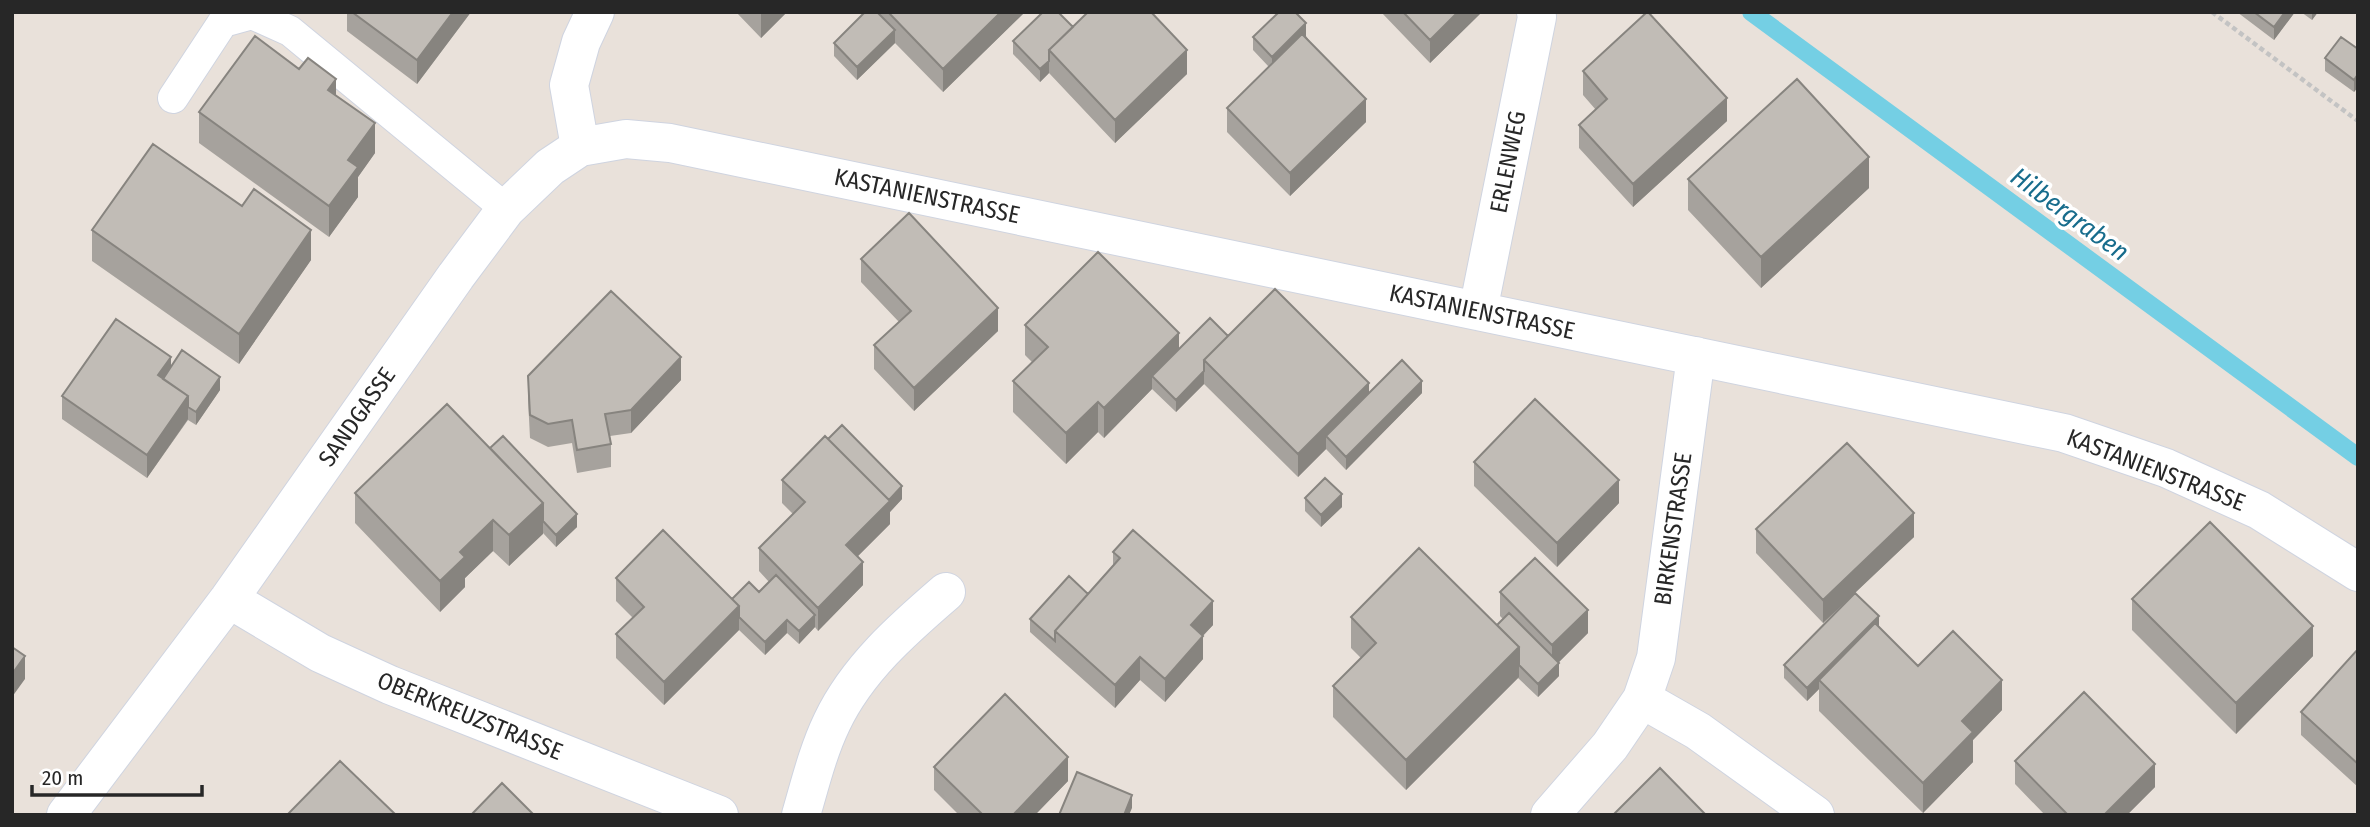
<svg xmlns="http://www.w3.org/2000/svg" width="2370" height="827" font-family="'Fira Sans Condensed',sans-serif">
  <rect width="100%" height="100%" fill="#e9e1da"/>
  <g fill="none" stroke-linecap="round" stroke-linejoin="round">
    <path stroke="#74cfe4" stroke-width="18" d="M1751,12l607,445"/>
    <g stroke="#cfd4e0" stroke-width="32">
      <path id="lane" d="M173,98l50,-76 29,-8 38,17 216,178"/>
    </g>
    <g stroke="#cfd4e0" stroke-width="40">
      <path id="street" d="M580,147l-11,-62 12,-43 14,-30
        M1478,311l59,-294 -1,-5
        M229,599l91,54 70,32 329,130
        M1642,699l56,32 117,84
        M66,815l163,-216 227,-323 50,-67 44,-42 30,-20 46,-8 44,4 1394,290 102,35 93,42 99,62
        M801,815c9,-31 17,-64 31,-93 25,-53 71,-93 114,-130
        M1550,815l60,-69 32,-47 14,-41 40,-302"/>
    </g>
    <path stroke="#c3c3c3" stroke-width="4.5" stroke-dasharray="5 3.5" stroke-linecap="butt" d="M2212,12l146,109"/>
    <use href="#lane" stroke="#fff" stroke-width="30"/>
    <use href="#street" stroke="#fff" stroke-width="38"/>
  </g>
  <path fill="#a6a29d" d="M347,12h124l-54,72 -70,-53z
    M736,12h51l-26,26z
    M865,12h160l-82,80 -48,-49 -38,37 -23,-24v-13z
    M1381,12h101l-52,51z
    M2237,12h58l-21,28z
    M2301,12h17l-6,8z
    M1073,27l114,47 -72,69 -66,-70 -9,9 -27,-28v-13z
    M1306,36l60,86 -76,74 -63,-64v-24l42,-41 -16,-17v-13z
    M2358,49v38l-4,5 -29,-21v-13z
    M1583,71l144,50 -94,86 -54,-59v-23l17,-15 -13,-15z
    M336,95l39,58 -17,24v20l-29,40 -130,-94v-31z
    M1688,179l181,9 -108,100 -73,-78z
    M92,230l219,30 -72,104 -147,-103z
    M861,259l137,72 -84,80 -40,-42v-24l25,-23 -38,-40z
    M1025,325l154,25 49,-14 141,58 53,-1 -76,77 -20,-21 -28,28 -94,-93 -28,28 -24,-23 -48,49 -6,-6 -32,32 -53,-52v-31l19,-19 -7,-7z
    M171,367l49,23 -24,35 -8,-5 -41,58 -85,-59v-23z
    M528,376l153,4 -50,53 -21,3 1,8v23l-34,6 -5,-30 -24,4 -18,-9 -2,-39z
    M490,448l87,79 -21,20 -13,-14 -34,33 -16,-15 -28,27v9l-25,25 -85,-89v-30z
    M1474,462l145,41 -62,64 -83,-81z
    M782,480l120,19 -12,13v12l-32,32 5,29 -45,46 -3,-4 -16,17 -12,-11 -22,22 -26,-25 -75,75 -48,-47v-24l17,-16 -17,-17v-23l116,21 27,-7 10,-10 -10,-11v-23l34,-34 -11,-11z
    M1305,498l37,9 -21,20 -16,-16z
    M1756,529l158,8 -59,56 24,34 39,39 84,44 -29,30v22l-50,51 -104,-102v-22l-12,12 -23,-23v-13l65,-66 -26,24 -67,-70z
    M1113,552l100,73 -10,11v23l-38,43 -25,-22 -25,28 -85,-76v-13l58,-25 25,-29z
    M1500,592l88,41 -29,29v14l-21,21 -20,-19 -112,112 -73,-73v-31l28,-28 -10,-10v-31l146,8 6,-6 -3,-3z
    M2132,599l181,57 -77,78 -104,-104z
    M2358,649v138l-57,-52v-23z
    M2015,761l140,26 -28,28h-82l-30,-31z
    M934,767l134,14 -33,34h-76l-25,-25z"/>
  <path fill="#87847f" d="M453,12h18l-54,72v-24z
    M764,12h23l-26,26v-24z
    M1001,12h24l-82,80v-23z
    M1458,12h24l-52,51v-23z
    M2285,12h10l-21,28v-13z
    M2312,12h6l-6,8z
    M1306,23v13l-34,33v-12z
    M895,30v13l-38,37v-13z
    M1187,50v24l-72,69v-23z
    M1049,61v12l-9,9v-13z
    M2358,74v13l-4,5v-12z
    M336,79v30l-8,-19z
    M1727,98v23l-94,86v-23z
    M1366,99v23l-76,74v-23z
    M375,123v30l-17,24v20l-29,40v-31l19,-46z
    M1869,157v31l-108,100v-31z
    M311,230v30l-72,104v-30z
    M998,308v23l-84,80v-23z
    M1179,333v30l-27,13v13l-48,49v-30z
    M171,357v23l-7,10 -6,-15z
    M681,357v23l-50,53v-23z
    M1204,371v13l-28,28v-12z
    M220,377v13l-24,35v-13z
    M1422,381v12l-76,77v-13z
    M1369,383v23l-43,30v13l-28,28v-23z
    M188,396v23l-41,59v-23z
    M1098,402v30l-32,32v-31z
    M1619,480v23l-62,64v-24z
    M902,486v13l-12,13v12l-44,44v-23z
    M1342,494v13l-21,20v-12z
    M543,503v31l-34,32v-31z
    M1914,513v24l-91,86v-23z
    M577,514v13l-21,20v-12z
    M493,520v31l-28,27v9l-25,25v-31l20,-29z
    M863,562v23l-45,46v-23z
    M1213,601v24l-22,23v-23z
    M739,606v24l-75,75v-23z
    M1588,610v23l-36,36v-24z
    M815,615v12l-16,17v-13z
    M1879,616v13l-60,51v9l-12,12v-13z
    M787,620v13l-22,22v-13z
    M2313,626v30l-77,78v-31z
    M1203,636v23l-38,43v-23z
    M1519,647v30l-113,113v-30z
    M25,656v23l-13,18v-23z
    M1140,657v23l-25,28v-23z
    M1559,663v13l-21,21v-13z
    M2002,680v30l-29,30v22l-50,51v-30l39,-62z
    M1068,757v24l-33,34h-22z
    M2155,764v23l-28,28h-23z
    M1132,795v13l-3,7h-5z"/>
  <path fill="#c1bcb6" stroke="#87847f" stroke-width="2" d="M352,12h101l-36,48z
    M865,12h12l18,18 -38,37 -23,-24z
    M888,12h113l-58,57z
    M1043,12h15l15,15 -24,23v11l-9,8 -27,-28z
    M1088,12h63l36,38 -72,70 -66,-70z
    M1279,12h16l11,11 -34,34 -19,-20z
    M1403,12h55l-28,28z
    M1647,12h1l79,86 -94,86 -54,-59 28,-26 -24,-28z
    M2254,12h31l-11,15z
    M1302,34l64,65 -76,74 -63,-65z
    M255,36l44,33 9,-11 28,21 -8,11 47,33 -27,37 10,7 -29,39 -130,-94z
    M2341,37l17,12v25l-4,6 -29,-22z
    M1797,79l72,78 -108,100 -73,-78z
    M153,144l89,62 12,-17 57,41 -72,104 -147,-104z
    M909,213l89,95 -84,80 -40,-43 37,-34 -50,-52z
    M1098,252l81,81 -75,75 -6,-6 -32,31 -53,-52 35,-34 -23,-22z
    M1275,289l94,94 -71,71 -94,-94z
    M611,291l70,66 -50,53 -26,4 6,30 -34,6 -5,-30 -24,4 -18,-9 -2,-39z
    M1210,318l18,18 -24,24v11l-28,29 -24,-24z
    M116,319l55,38 -13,18 30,21 -41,59 -85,-59z
    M182,350l38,27 -24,35 -8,-5v-11l-25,-17z
    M1402,360l20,21 -76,76 -20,-21z
    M1535,399l84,81 -62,63 -83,-81z
    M447,404l96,99 -34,32 -16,-15 -33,32 5,5 -25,24 -85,-88z
    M842,425l60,61 -13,14 -61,-61z
    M503,436l74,78 -21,21 -13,-14v-18l-53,-55z
    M825,436l65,65 -44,44 17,17 -45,46 -59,-60 46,-46 -23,-22z
    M1847,443l67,70 -91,87 -67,-71z
    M1325,478l17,16 -21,21 -16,-17z
    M2210,522l103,104 -77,77 -104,-104z
    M663,530l76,76 -75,76 -48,-48 28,-27 -28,-29z
    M1133,530l80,71 -22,24 12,11 -38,43 -25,-22 -25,28 -60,-54 65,-73 -7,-6z
    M1419,548l100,99 -113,113 -73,-74 43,-43 -25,-26z
    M1535,558l53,52 -36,35 -52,-53z
    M776,575l39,40 -16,16 -12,-11 -22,22 -26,-25v-11l-7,-7 17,-17 10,10z
    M1069,576l19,18 -33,37v10l-25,-22z
    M1855,593l24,23 -72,72 -23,-23z
    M1509,613l50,50 -21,21 -19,-19v-18l-22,-22z
    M1875,623l43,43 35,-35 49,49 -40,41 11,11 -50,51 -104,-103z
    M12,647l13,9 -13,18z
    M2358,649v115l-57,-52z
    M2084,692l71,72 -51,51h-36l-53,-54z
    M1005,694l63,63 -55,58h-30l-49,-48z
    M340,761l56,54h-109z
    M1660,768l46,47h-93z
    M1077,772l55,23 -8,20h-65z
    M502,783l32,32h-63z"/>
  <g text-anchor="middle" stroke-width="7" stroke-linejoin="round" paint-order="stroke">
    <g font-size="24" fill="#272727" stroke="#fff">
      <text transform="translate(1508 162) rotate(-79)" y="8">ERLENWEG</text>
      <text transform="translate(927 196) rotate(12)" y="8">KASTANIENSTRASSE</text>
      <text transform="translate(1482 312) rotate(12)" y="8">KASTANIENSTRASSE</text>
      <text transform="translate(357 417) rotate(-55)" y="8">SANDGASSE</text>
      <text transform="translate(2156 470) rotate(21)" y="8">KASTANIENSTRASSE</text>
      <text transform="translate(1673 529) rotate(-82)" y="8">BIRKENSTRASSE</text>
      <text transform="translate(470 716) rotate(22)" y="8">OBERKREUZSTRASSE</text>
    </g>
    <g font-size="26" font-style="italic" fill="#176c8c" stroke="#fff">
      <text transform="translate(2070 214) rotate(36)" y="9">Hilbergraben</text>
    </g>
  </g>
  <rect width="2370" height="827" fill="none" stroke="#272727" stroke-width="28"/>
  <path d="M32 785v10h170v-10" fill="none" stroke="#272727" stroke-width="3.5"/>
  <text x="42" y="785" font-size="21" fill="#272727" stroke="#ffffff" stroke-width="5" paint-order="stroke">20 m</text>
</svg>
